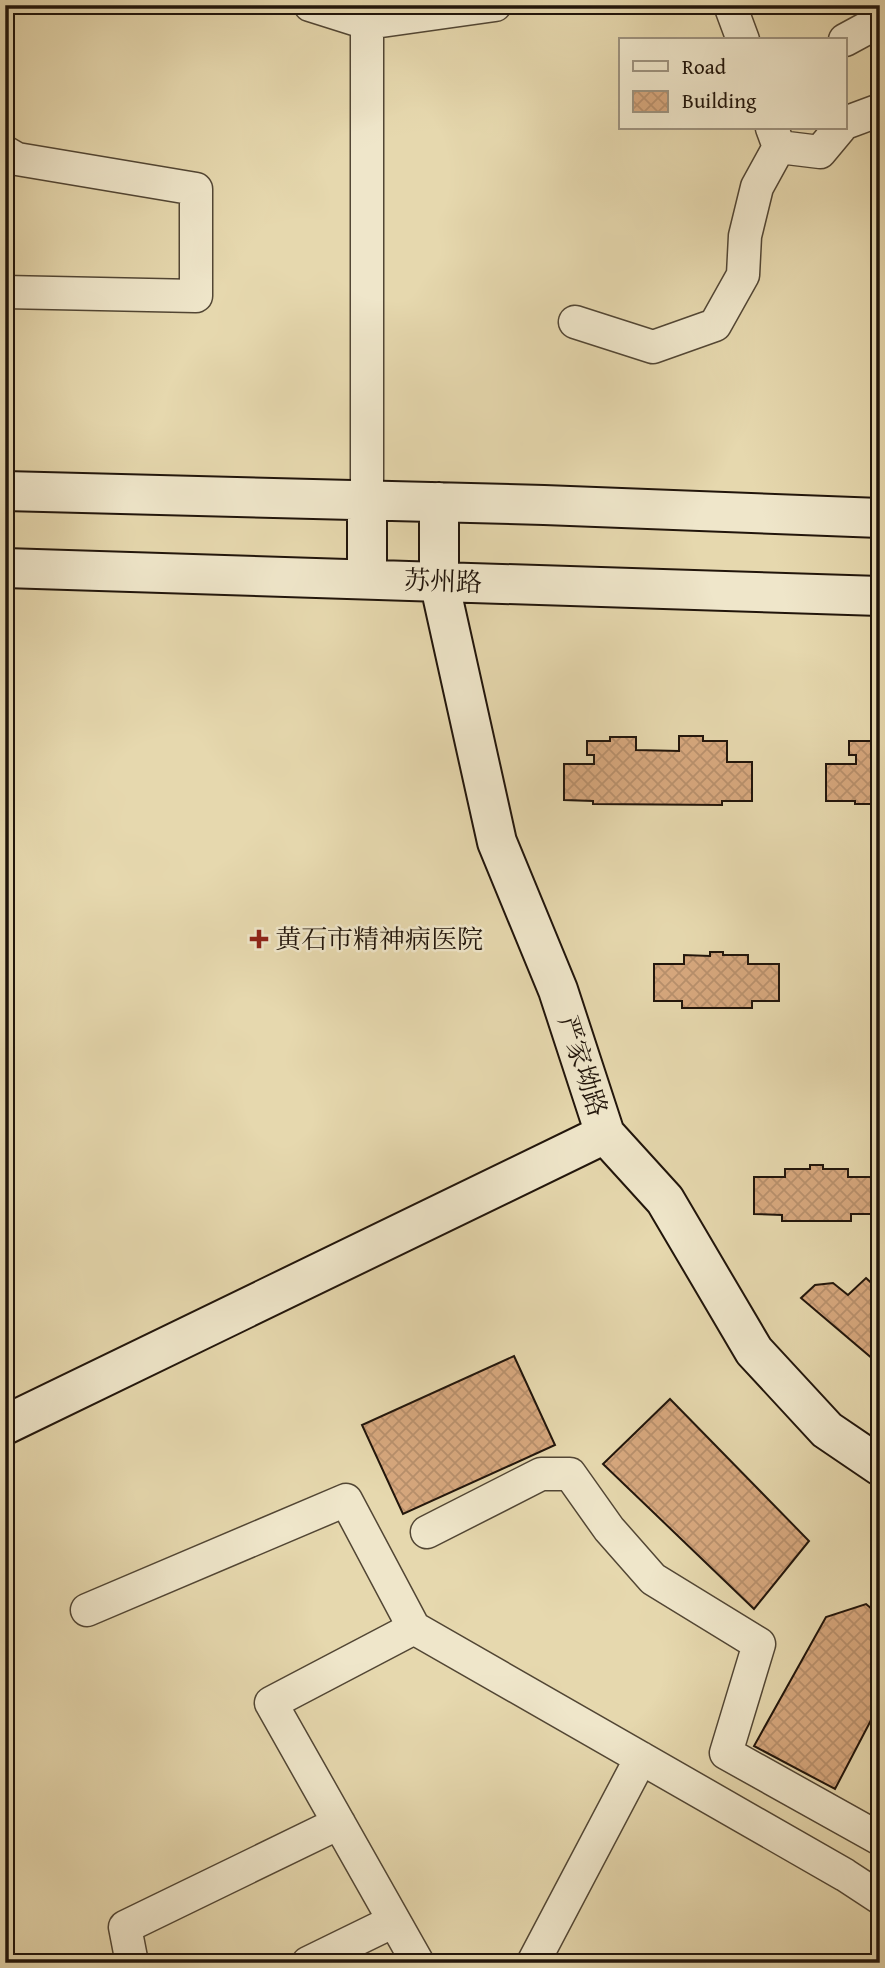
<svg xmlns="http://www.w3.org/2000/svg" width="885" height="1968" font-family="'Gentium Book Plus','Noto Serif SC',serif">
  <defs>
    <pattern id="building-cross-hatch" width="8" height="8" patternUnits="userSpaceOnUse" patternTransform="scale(1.75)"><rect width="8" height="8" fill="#d7a87e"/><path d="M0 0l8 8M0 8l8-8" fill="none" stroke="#b8906c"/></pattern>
  </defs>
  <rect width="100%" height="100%" fill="#e6d8ae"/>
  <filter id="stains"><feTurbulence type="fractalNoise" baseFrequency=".00286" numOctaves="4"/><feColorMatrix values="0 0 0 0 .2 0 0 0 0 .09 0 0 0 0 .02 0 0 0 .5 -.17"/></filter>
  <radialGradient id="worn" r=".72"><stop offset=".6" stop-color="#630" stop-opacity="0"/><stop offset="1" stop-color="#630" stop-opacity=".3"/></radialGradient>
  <path fill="url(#building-cross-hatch)" stroke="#21150b" stroke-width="2" d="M679,736h24v5h24v21h25v39h-30v4l-129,-1v-3l-29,-1v-36h30v-9h-7v-14h23v-4h26v13l43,1z
    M872,738h8v66h-25v-3h-29v-37h30v-9h-7v-14h23z
    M710,952h13v3h25v9h31v37h-27v7h-70v-7h-28v-37h30v-9l26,1z
    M810,1165h13v4h25v8h31v37h-28v7h-69v-6l-28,-1v-37h31v-8h25z
    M866,1278l14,13v74l-79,-67 14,-13 18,-2 15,12z
    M514,1356l41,89 -152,69 -41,-89z
    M670,1399l139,142 -55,68 -151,-145z
    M866,1604l14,12v87l-45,86 -81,-43 72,-129z"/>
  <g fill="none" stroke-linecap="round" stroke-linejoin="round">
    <g stroke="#524634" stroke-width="35">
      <path id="street" d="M310,5l57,18v477
        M730,5l13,35
        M367,23l128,-18
        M845,40l35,-19
        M845,123l35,-13
        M779,147l41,5 20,-24
        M5,152l12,7 179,30v107l-191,-4
        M575,322l78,25 62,-22 28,-50 2,-39 12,-49 22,-40 -7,-19
        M427,1532l114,-58h29l39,55 44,50 106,65 -33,109 154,86
        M87,1610l259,-110 68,128 431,247 35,23
        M414,1628l-143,75 147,260
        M132,1963l-7,-36 214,-104
        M308,1963l86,-42
        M533,1963l108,-205"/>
    </g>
    <g stroke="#21150b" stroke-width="42">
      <path id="secondary" d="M5,491l539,14 336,13
        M367,500v79
        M439,502v79l58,261 61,148 47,144 60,66 89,151 73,79 53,36
        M5,568l875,28
        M5,1425l600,-291"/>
    </g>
    <use href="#street" stroke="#efe6ca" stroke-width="32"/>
    <use href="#secondary" stroke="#efe6ca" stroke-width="38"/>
  </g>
  <path fill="#8f2418" stroke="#efe6ca" stroke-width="2.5" d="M255.5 928.5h7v7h7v7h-7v7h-7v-7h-7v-7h7z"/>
  <g text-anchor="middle" stroke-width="5" stroke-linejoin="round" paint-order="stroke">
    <g font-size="26" fill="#21150b" stroke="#efe6ca">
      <text transform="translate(443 581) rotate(2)" y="9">苏州路</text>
      <text transform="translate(583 1066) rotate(72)" y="9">严家坳路</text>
    </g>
    <g font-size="26" fill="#21150b" stroke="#efe6ca" text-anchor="start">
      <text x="275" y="948">黄石市精神病医院</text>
    </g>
  </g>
  <rect width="885" height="1968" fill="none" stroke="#e6d8ae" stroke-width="28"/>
  <rect x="7" y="7" width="871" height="1954" fill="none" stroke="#21150b" stroke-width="3.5"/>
  <rect x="14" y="14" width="857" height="1940" fill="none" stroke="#21150b" stroke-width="2"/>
  <rect x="619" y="38" width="228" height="91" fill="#efe6ca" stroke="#9d927e" stroke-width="2"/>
  <rect x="633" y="61" width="35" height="10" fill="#efe6ca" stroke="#9d927e" stroke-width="2"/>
  <text x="682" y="74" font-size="21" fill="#21150b">Road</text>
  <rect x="633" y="91" width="35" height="21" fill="url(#building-cross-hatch)" stroke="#9d927e" stroke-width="2"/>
  <text x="682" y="108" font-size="21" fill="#21150b">Building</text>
  <rect width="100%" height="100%" filter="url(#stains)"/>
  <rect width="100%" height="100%" fill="url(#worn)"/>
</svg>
